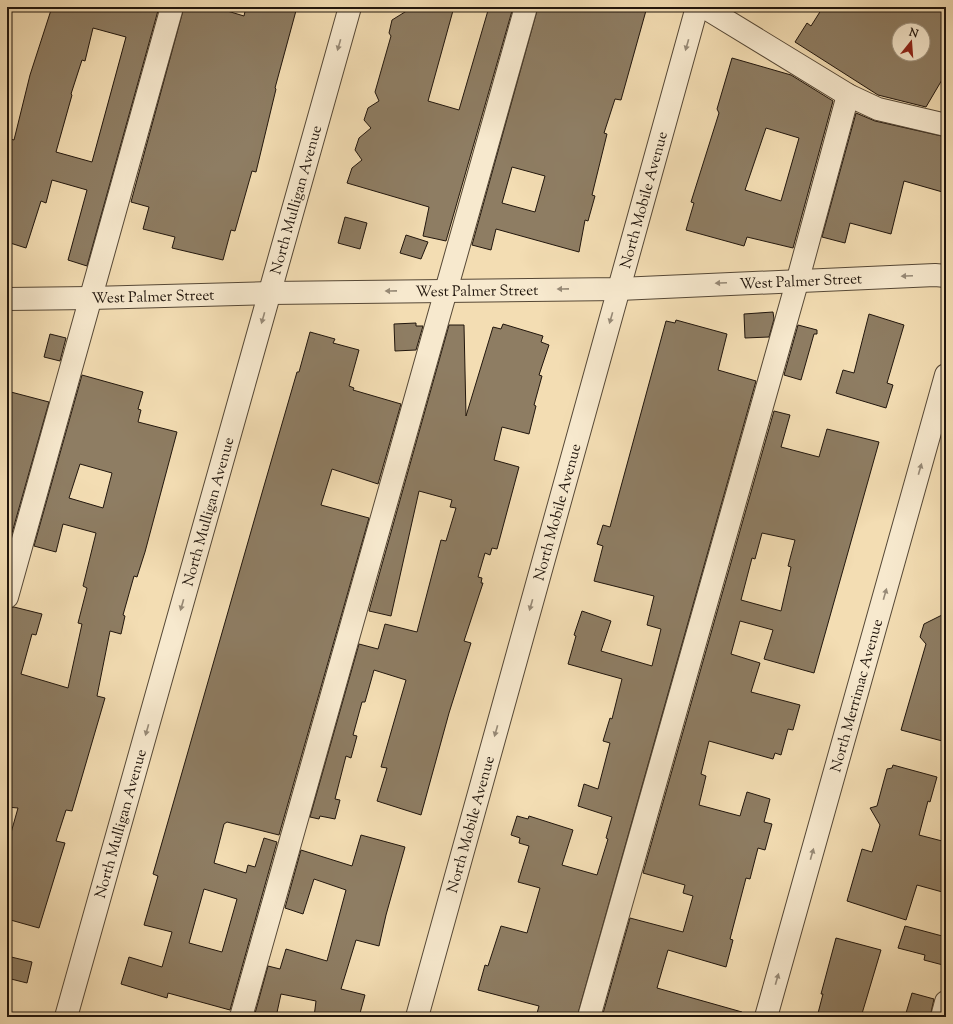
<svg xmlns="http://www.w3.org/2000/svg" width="953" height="1024" font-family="'Sorts Mill Goudy',serif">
  <rect width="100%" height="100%" fill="#f3ddb3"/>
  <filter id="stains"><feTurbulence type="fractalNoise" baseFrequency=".005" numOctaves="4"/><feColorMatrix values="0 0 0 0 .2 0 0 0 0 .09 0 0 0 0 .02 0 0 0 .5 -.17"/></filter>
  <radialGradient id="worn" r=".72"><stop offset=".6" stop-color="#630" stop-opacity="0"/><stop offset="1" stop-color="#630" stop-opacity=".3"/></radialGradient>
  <path fill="#8e7d63" stroke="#21160d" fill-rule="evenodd" d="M52,7h107l-72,259 -19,-6 19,-70 -35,-10 -6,23 -5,-2 -15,47 -19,-6v-104l7,2 16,-65zM93,28l33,9 -34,125 -36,-10 16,-57 -1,-1 11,-34 3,1z
    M184,7h30l30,9 2,-9h51l-22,81 1,1 -20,83 -4,-1 -17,60 -4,-1 -8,30 -51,-12 3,-11 -32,-8 6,-22 -18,-5z
    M413,7h41l-26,94 31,9 30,-103h8l15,4 -66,230 -23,-5 6,-29 -82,-24 5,-15 10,-8 -7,-10 4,-12 12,-10 -7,-8 4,-12 11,-7 -4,-9 16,-56 -2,-3 3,-13z
    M538,7h109l-26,93 -6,-1 -11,34 3,1 -15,61 3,1 -7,25 -3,-1 -6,32 -83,-23 -5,21 -19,-5zM512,167l33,9 -10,36 -33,-9z
    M823,7h123v66l-20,34 -48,-12 -83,-53 12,-19 4,3zM899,30h24v24h-24z
    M732,58l59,17 42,26 -40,147 -46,-11 -3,9 -58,-16 8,-27 -3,-1 28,-89 -2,-4zM766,128l33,10 -18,63 -36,-11z
    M856,113l19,8 71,16v56l-42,-12 -13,53 -41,-11 -5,20 -23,-6z
    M345,217l22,6 -7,26 -22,-6z
    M406,235l22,7 -7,17 -21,-6z
    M773,312l1,7 -5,18 -24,1 -1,-24z
    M869,314l35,11 -17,58 6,2 -7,23 -50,-15 7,-23 11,3z
    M676,320l51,14 -9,36 38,11 -179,636h-41l3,-11 -61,-16 7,-25 3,1 13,-40 26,7 13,-45 -22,-6 11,-36 -10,-3 1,-5 -9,-3 6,-19 11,3 1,-3 44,14 -11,35 35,10 11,-36 -2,-1 6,-21 -34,-11 6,-22 14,5 12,-46 -7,-2 7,-23 2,1 10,-40 -54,-15 8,-28 -2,-1 8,-24 29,10 -10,30 51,15 9,-37 -14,-4 7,-29 -60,-15 9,-35 -6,-2 6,-19 7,2 56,-206 9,2z
    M416,323v3h7l-7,24 -21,1 -1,-27z
    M503,324l40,12 -2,6 8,3 -10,30 3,1 -8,29 2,1 -7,28 -27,-7 -8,33 25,7 -22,82 -5,-1 -2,7 -5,-2 -7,24 4,1 -1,5h2l-19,58 7,2 -22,70 -28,102 -44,-14 10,-33 -6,-1 25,-87 -32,-10 -9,32h-3l-9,33 4,1 -6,22 -5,-2 -11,43 5,1 -5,19 -15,-3 -1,3 -9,-2 49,-173 19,5 7,-25 32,8 24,-92 5,1 10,-33 -6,-1 2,-7 -33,-9 -28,125 -22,-5 80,-286h15l2,91 27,-89 8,2z
    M798,325l19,5v4h-3l-13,46 -17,-5z
    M310,332l25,7 -2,4 26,7 -10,36 5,2 -1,2 48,14 -23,80 -46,-15 -11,36 48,13 -90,317 -52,-13 -3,2 -10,39 32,10 2,-8 7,2 9,-29 13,4 -47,168 -62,-17 -1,5 -46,-14 8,-27 33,10 10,-35 -28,-7 14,-49 -5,-2 111,-388 33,-114h2zM204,889l33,10 -15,53 -33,-9z
    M50,334l16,4 -6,23 -16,-4z
    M82,375l61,17 -5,17 3,1 -3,12 39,10 -32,120 -8,25 -3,-1 -11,39 2,1 -4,18 -11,-3 -13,65 8,2 -33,113 -6,-1 -10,31 9,2 -26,85 -32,-9v-72l11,-39 -11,-1v-198l7,-2 28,7 -6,21 -4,-1 -11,40 47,14 14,-64 -4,-1 9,-35 -4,-2 13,-53 -33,-9 -7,28 -22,-6zM80,464l32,9 -9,35 -34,-10z
    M7,391l42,11 -39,138 -3,-1z
    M774,411l16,4 -9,32 38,10 8,-28 52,13 -65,231 -50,-14 9,-29 -33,-9 -9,33 29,9 -9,29 49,13 -7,25 -5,-1 -7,26 -6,-2 -2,6 -64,-18 -8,33 5,2 -7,29 41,11 7,-24 23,7 -6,23 8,2 -7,26 -7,-2 -8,31 -4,-1 -16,61 3,1 -7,27 -58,-17 -11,38 85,24 -1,5h-139l28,-99 53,14 10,-36 -10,-3 2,-8 -42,-12zM762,533l33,7 -7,26 3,1 -10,44 -40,-11 11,-42 3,1z
    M946,613v129l-45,-12 25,-86 -6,-7 4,-13z
    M893,765l44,12 -7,25 -2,-1 -9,34 27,7v51l-29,-8 -11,35 -59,-19 15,-52 10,3 8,-27 -10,-17 7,-2 10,-37 5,-1z
    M361,835l44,12 -19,68 -7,31 -23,-6 -15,49 24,6 -6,22h-45l2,-16 -35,-7 -5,23h-22l14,-51 12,3 6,-20 41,12 19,-71 -32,-11 -11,35 -18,-6 16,-58 51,16z
    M905,926l41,11v16l-3,12 -19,-5 1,-5 -27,-7z
    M836,938l45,12 -20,67h-44l6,-23h-2z
    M7,956l25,6 -5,21 -20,-5z
    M912,993l22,6 -4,18h-10l-14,-4z"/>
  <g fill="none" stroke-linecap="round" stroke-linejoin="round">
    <g stroke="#564836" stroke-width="24">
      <g id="minor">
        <path d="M704,7l144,88 30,14 68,16"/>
        <path id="s1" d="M7,299l84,-1 179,-5 349,-4 316,-14 11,1"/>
        <path d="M7,597l165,-590"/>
        <path id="s2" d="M66,1017l284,-1010"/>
        <path d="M241,1017l285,-1010"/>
        <path id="s3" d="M417,1017l280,-1010"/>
        <path d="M589,1017l209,-738 50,-184"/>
        <path id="s4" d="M766,1017l180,-642"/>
        <path d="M942,1017l4,-15"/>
      </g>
    </g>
    <use href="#minor" stroke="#f7e9ce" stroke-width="22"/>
  </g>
  <defs><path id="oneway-solid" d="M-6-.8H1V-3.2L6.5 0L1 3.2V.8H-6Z"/></defs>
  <g fill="#978a77">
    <use href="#oneway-solid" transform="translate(339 45) rotate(106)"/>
    <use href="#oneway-solid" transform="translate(687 45) rotate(106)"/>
    <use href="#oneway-solid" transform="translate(907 276) rotate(178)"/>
    <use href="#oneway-solid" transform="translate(721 283) rotate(177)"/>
    <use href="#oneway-solid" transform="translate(563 289) rotate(179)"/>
    <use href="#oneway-solid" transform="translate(391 291) rotate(179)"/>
    <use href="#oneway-solid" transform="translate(263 318) rotate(106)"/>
    <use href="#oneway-solid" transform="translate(611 318) rotate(106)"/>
    <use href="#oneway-solid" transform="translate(920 469) rotate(-74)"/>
    <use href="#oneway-solid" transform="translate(885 594) rotate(-74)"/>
    <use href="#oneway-solid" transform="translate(182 605) rotate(106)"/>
    <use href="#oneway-solid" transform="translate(531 605) rotate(106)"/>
    <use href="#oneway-solid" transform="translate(147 730) rotate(106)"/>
    <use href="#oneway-solid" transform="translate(496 731) rotate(106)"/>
    <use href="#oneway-solid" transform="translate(812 854) rotate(-74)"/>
    <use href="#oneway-solid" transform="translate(777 979) rotate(-74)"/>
  </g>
  <g text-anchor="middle" stroke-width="3" stroke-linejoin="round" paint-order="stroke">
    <g font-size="15" fill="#21160d" stroke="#f7e9ce">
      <text dy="5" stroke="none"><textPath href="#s2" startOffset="849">North Mulligan Avenue</textPath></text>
      <text dy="5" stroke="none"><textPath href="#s3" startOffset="848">North Mobile Avenue</textPath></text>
      <text dy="5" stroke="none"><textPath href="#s1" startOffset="794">West Palmer Street</textPath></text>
      <text dy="5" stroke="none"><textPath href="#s1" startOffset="470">West Palmer Street</textPath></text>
      <text dy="5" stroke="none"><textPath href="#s1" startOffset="146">West Palmer Street</textPath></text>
      <text dy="5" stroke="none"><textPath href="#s2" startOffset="525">North Mulligan Avenue</textPath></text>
      <text dy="5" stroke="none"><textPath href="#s3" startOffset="524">North Mobile Avenue</textPath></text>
      <text dy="5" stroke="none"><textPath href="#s4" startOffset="334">North Merrimac Avenue</textPath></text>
      <text dy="5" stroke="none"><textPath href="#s2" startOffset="201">North Mulligan Avenue</textPath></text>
      <text dy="5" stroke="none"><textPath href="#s3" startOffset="200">North Mobile Avenue</textPath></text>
    </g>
  </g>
  <rect width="953" height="1024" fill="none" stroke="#f3ddb3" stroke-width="24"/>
  <rect x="8" y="8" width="937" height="1008" fill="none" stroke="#21160d" stroke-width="2"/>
  <rect x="12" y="12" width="929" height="1000" fill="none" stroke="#21160d"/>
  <g transform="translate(911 42) rotate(17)"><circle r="19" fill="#f7e9ce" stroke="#a19581"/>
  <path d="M0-3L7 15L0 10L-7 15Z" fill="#8f2418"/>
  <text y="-6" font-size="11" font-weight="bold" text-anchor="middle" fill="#21160d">N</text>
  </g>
  <rect width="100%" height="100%" filter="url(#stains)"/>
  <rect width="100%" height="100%" fill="url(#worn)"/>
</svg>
